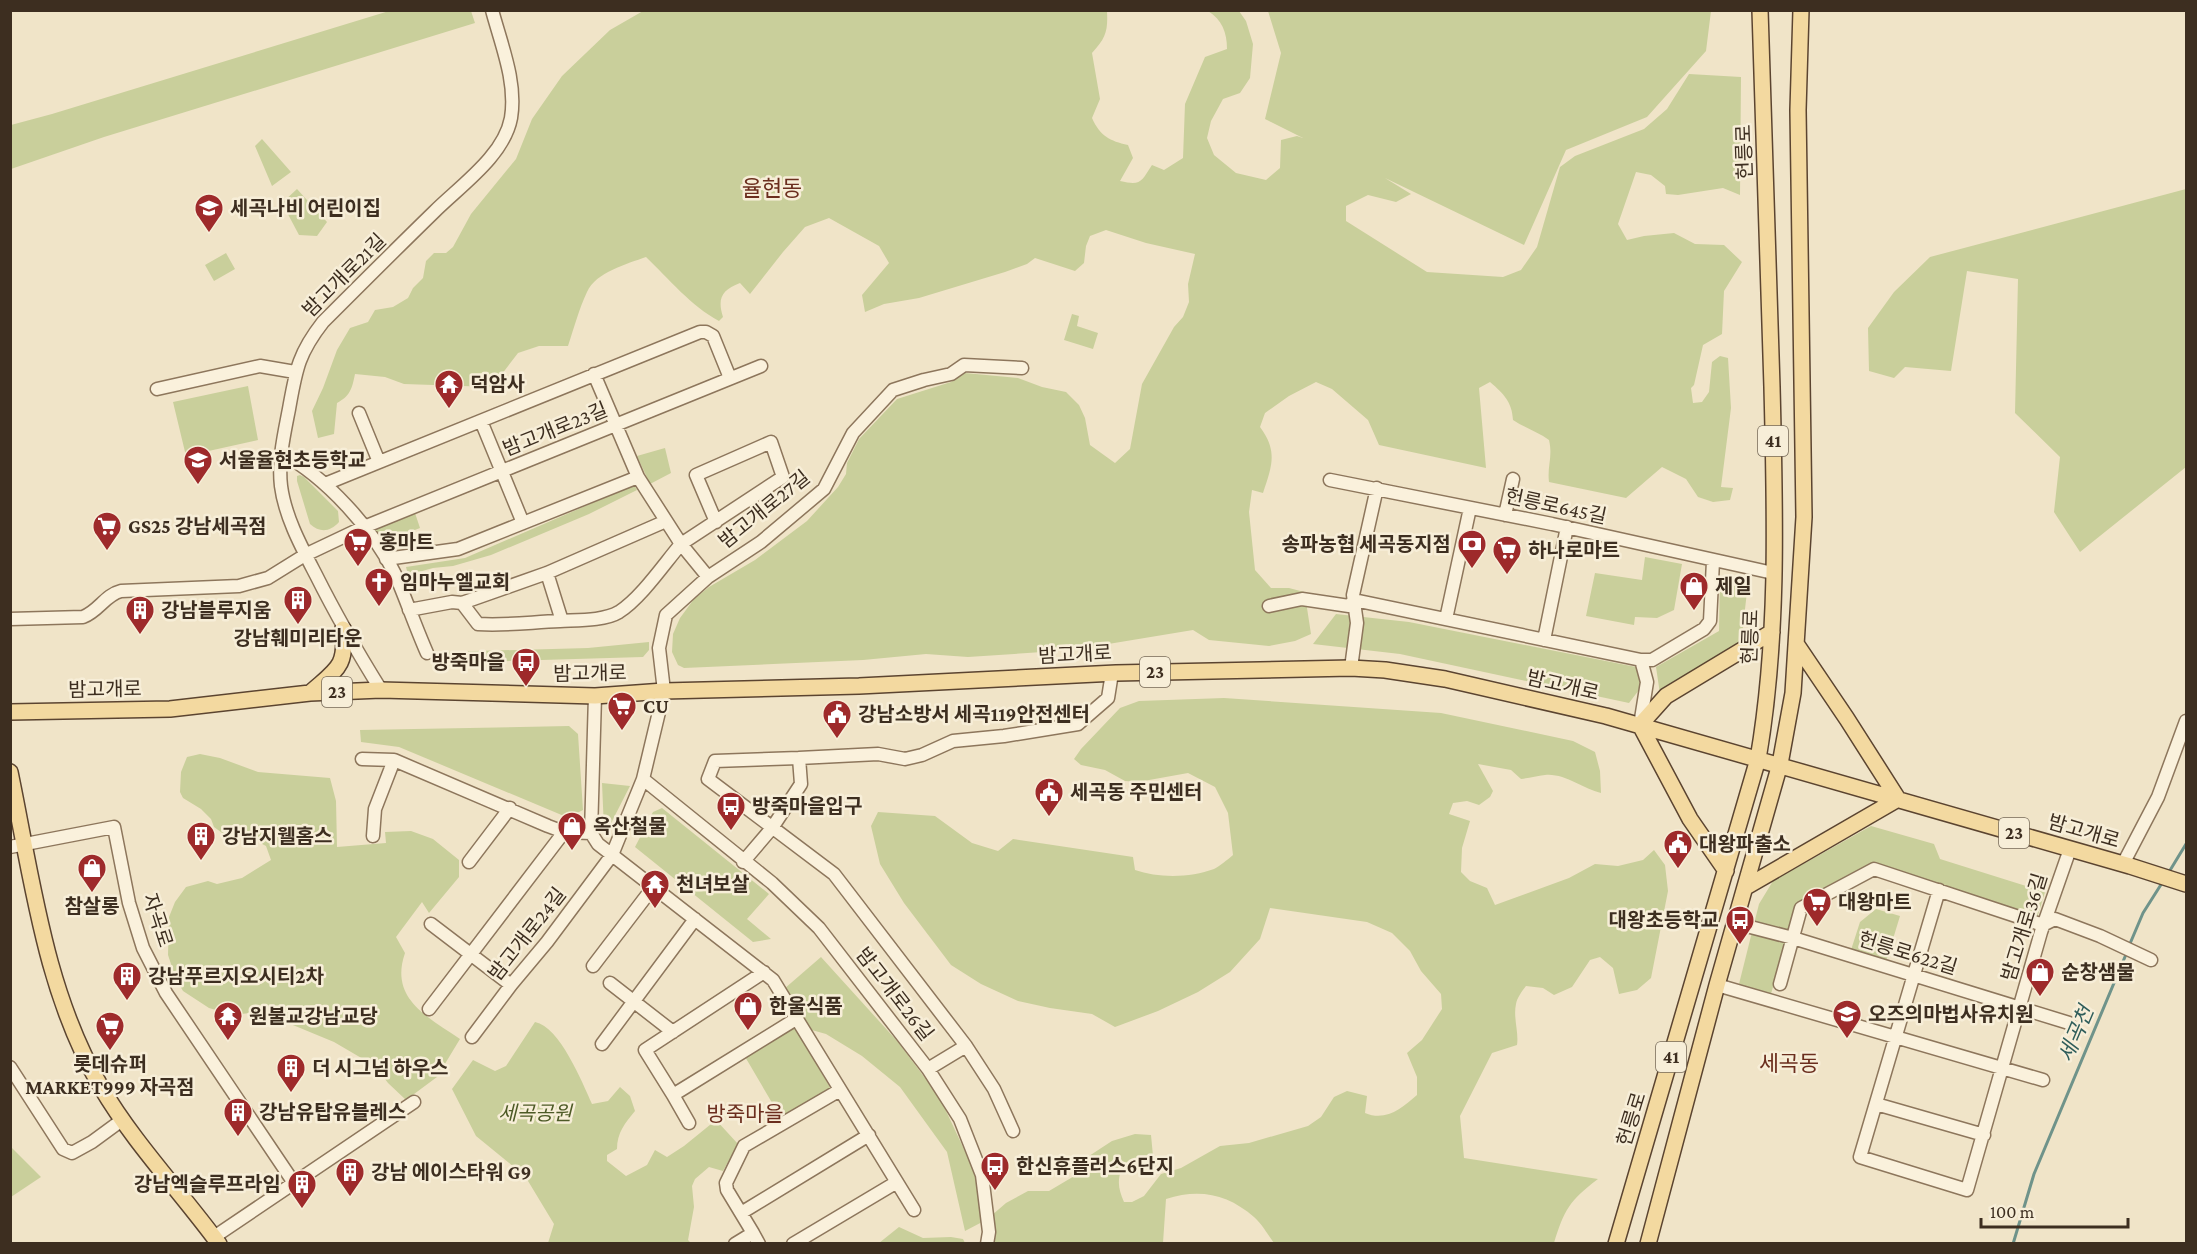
<svg xmlns="http://www.w3.org/2000/svg" width="2197" height="1254" font-family="'Crimson Pro','Noto Sans KR',serif">
  <rect width="100%" height="100%" fill="#f0e4c8"/>
  <path fill="#c9cf9b" d="M389,11h82l4,12 -371,114 -93,32v-44l41,-11z
    M643,11h464c1,20 -1,27 -15,42l8,46 -8,19c8,18 18,23 36,27l5,13 -13,23c21,5 21,1 32,-16l12,5 19,-12 2,-54 20,-47 22,-8c0,-17 -5,-29 -19,-38h31l7,10 7,23 -3,34 -10,15 -17,6 -12,22 -4,17 7,17 22,18 30,7 14,-12 1,-28 16,-4 6,2 -38,-19 16,-66 -13,-42h443l-5,40 -59,66 -81,33 -42,95 -139,-67 26,16 -15,8 -28,-7 -22,11v15l81,51 76,5 18,-7 16,-23 23,-80 15,-11 69,-27 23,-20 22,-35 52,3 -1,118 -17,-7 -45,7 -12,-1 -1,-8 -14,-11 -15,-3 -18,52 9,16 17,-4 30,-3 21,11 29,1 18,17 -18,29 -2,43 -19,11 -9,40 -3,3 2,15 9,-1 7,-10 3,-30 8,-6 8,2 3,50 -10,79 12,1 -3,12 -17,2 -15,-5 -12,-18 -24,-12 -36,31 -77,-16c-2,-16 4,-25 0,-42 -11,-8 -24,-12 -36,-20 -1,-18 -9,-26 -23,-38l-11,6 7,80 -107,-23 -11,-25 -36,-31 -16,-7 -27,14 -24,17 -5,14c18,24 12,39 3,66l-11,-3 -3,22 6,58 16,18h18l19,5 -1,15 4,26 -16,7 -26,5 -60,-6 -16,-10 -121,20 -104,7 -42,-3 -63,6 -179,8 -6,-3 -6,-13 1,-18 7,-16 14,-19 15,-12 46,-27 52,-39 31,-34 8,-13 1,-11 12,-24 38,-40 54,-17 14,-9 53,5 24,9 24,5 13,13 6,13 5,27 25,18 15,-14 12,-65 32,-57 9,-10 6,-15 -1,-18 7,-30 -49,-11 -40,-13 -16,6 -4,10 -2,17 -9,8 -40,-13 -8,6 -22,8 -86,26 -35,6 -19,8 -3,-17 27,-32 -10,-17 -50,-28 -24,9 -22,25 -33,42 -10,-11c-18,7 -23,15 -17,34l-4,4c-28,-15 -50,-42 -73,-64 -19,7 -50,15 -59,35 -8,17 -13,36 -19,54h-29l-21,7 -26,34 -88,-3 -19,-7 -30,-3c-3,15 -5,22 -18,29l-3,31 -16,4 -6,-27 11,-23 14,-38 13,-22 18,-6 7,-12 18,-3 15,-9 5,-10 10,-10 3,-17 8,-8h12l7,-6 18,-33 45,-55 16,-40 30,-43 48,-46z
    M262,139l29,33 -19,14 -17,-40z
    M297,189l30,33 -10,14 -18,-1 -17,-32z
    M2186,189v278l-106,85 -26,-40 6,-55 -45,-44 3,-134 -51,-8 -16,100 -46,-4 -11,11 -25,-7 -1,-43 26,-36 36,-35z
    M226,253l9,16 -21,12 -9,-16z
    M1072,314l7,2 -2,10 21,7 -5,16 -29,-9z
    M248,386l10,54 -72,16 -13,-54z
    M665,448l6,25 -21,11 -13,-28z
    M300,475l4,2 34,34 1,11c-9,10 -19,11 -29,2l-13,-43v-5z
    M634,485l3,5 -48,24 -98,41 -38,11 -20,2 -25,7 -2,-8 59,-9z
    M415,513l5,15 -36,14 -12,-13z
    M1645,557l37,7 -8,46 -17,8 -22,-1 -1,8 -48,-9 9,-43 47,7z
    M1720,577l16,3 11,12 -6,51 -81,51 -4,-27 63,-36z
    M1336,614l73,8 227,45 6,19 -13,17 -229,-49 -87,-10z
    M649,642v8l-6,7 -201,6 -3,-11 149,-4z
    M1224,698l217,15 132,28 22,11 5,19 1,22c-18,-4 -36,-20 -56,-18 -8,1 -16,3 -24,4l-10,-9 -33,-6 15,27 -3,6 -11,8 -12,-4 -14,2 -4,11 21,7 -8,27 -1,24 9,9 17,7 8,17 74,-27 26,-14 23,2 25,-6 11,-10 11,15 3,26 -17,87 -14,12 -18,4 -6,-26 -13,-11 -10,3 -18,27 -18,8 -11,-7 -17,-2c-4,5 -9,12 -10,18 -3,14 3,28 1,41l-25,8 -32,63 4,42 134,21c-28,21 -34,31 -44,64h-280c-6,-8 -12,-19 -20,-26 -26,-23 -55,-29 -88,-18l-3,44h-174l2,-27 15,-13 22,-12h21l27,-16 13,-19 23,-15 23,-7 16,1 2,21 -10,2 -22,12c-4,13 -2,20 3,32h8l12,-6 17,-22 20,-6 39,-22 29,-3 59,-17 13,-9 13,-20 13,-6 20,5 -2,17c21,9 37,-5 52,-18v-18l-10,-24 15,-13 20,-31 -1,-15 -20,-23 -11,-20 -18,-18 -25,-11 -97,-14 -10,31 -30,33 -32,20 -40,19 -43,16 -23,-13 -42,-6 -32,-7 -37,-17 -30,-19 -47,-62 -24,-39 -9,-38 7,-14 57,4 37,27 26,8 15,-12 120,18 2,13c23,8 55,8 79,-1 6,-3 13,-9 19,-14l-5,-42 -13,-26 -27,-14 -50,9 -13,-1 -20,-11 -24,-5 -7,-6 7,-10 39,-41 19,-7z
    M569,726l9,8 5,76 -10,5 -9,1 -165,-69 -38,-5 -1,-12z
    M200,754l20,4 38,14 72,6 6,23 1,46 49,-4 -1,-11 26,-1 22,8 26,21v17l-30,36 -7,-11 -26,35 9,16c-16,46 23,64 55,86l-23,38 -31,23 -18,-17 -13,-17 -41,-24 -46,-19 -38,-10 -17,2 -24,-7 -26,-17 -7,-12 -8,-24 1,-38 6,-15 11,-15 22,-6 9,3 25,-6 29,-18 -5,-14 -17,-9 -24,-2 -11,-8 -3,-8 -10,-10 -18,-11 -3,-6 1,-20 6,-15z
    M602,783l28,3 -22,43h-4z
    M662,808l107,86 -22,25 24,20 -18,3 -118,-95 18,-35z
    M1871,826l63,18 6,15 105,33 -8,26 -162,-55 -79,42 -25,89 -32,-10 20,-80 14,-23z
    M1876,909l24,7 -14,46 -35,-12 9,-28z
    M821,957l77,85 42,56 37,79 7,44 -19,10 -18,-79 -47,-65 -38,-31 -36,-22 -18,-5 -24,-40z
    M535,1022c25,5 47,60 57,82l16,-3 12,-14 10,9 5,15c-10,12 -18,22 -18,38l-10,6v6l19,15 21,-11 8,-15 12,7 17,-11 32,-26 22,24 -15,27 -14,-4 -14,12 -3,7 2,21 -6,33 3,3h-143l6,-19 -29,-48 -49,-40 -24,-47 21,-29 22,11 11,-5z
    M794,1026l37,63 -50,29 -37,-63z
    M11,1147l30,30 -30,20h-1z
    M899,1227l24,11 28,-1 12,2 2,4h-86z"/>
  <g fill="none" stroke-linecap="round" stroke-linejoin="round">
    <path stroke="#6f938a" stroke-width="3" d="M2169,872l17,-28
      M2129,946l14,-33 19,-30
      M2013,1244l21,-70 93,-222"/>
    <g stroke="#8d765c" stroke-width="15">
      <path id="minor" d="M157,389l103,-23 35,6
        M359,413l20,49
        M481,421l42,102
        M281,453c45,24 93,77 115,123 11,26 20,52 31,77
        M1330,480l222,44 221,49
        M325,484l375,-152h6l7,4 17,42
        M1505,515l8,-36
        M386,559l72,-10 180,-72
        M547,573l15,48
        M708,577l-27,-33 102,-67 -12,-35 -75,33 20,47
        M1354,600l287,60
        M462,603l16,21c28,2 54,-2 82,-3 17,-1 44,0 59,-9 22,-14 45,-48 62,-68l-43,-67 -44,-103
        M1269,606l33,-7 47,7 5,-6
        M409,610l43,-8 10,1 85,-30 119,-52
        M10,619l73,-2c16,-6 22,-22 38,-26l118,-5 29,-8 37,-23 59,-28 397,-161
        M1446,619l24,-111
        M1544,640l23,-113
        M1351,668l6,-45 -4,-28 24,-107
        M381,690c-23,-37 -45,-75 -65,-115 -14,-27 -31,-58 -35,-89 -3,-26 3,-51 8,-77 7,-39 9,-55 34,-87 37,-37 74,-74 111,-110 26,-26 70,-56 77,-94 6,-36 -10,-74 -19,-108
        M595,696l-4,137 7,11 175,136 141,230
        M1640,725l7,-43 -6,-22h11l52,-31 6,-8 3,-60
        M799,758l79,-4 27,5 17,-4 31,-14 51,-5 74,-12 30,-26 4,-25
        M362,759l32,1 154,66 16,6 27,1
        M373,836l2,-27 19,-49
        M10,847l104,-20 15,76 14,45 23,45 128,190
        M469,862l41,-54
        M743,862l29,-34 29,-44 -2,-26 -84,3 -7,18 126,95 132,172 28,43 19,42
        M2123,864l35,-67 28,-76
        M1939,890l-79,267 107,33 74,-258 29,-83
        M1735,923l58,15 276,85
        M431,924l80,61
        M593,966l61,-80
        M610,983l63,49
        M1780,984l21,-76 73,-39 169,56 12,-6 45,17 51,24
        M1717,985l326,95
        M429,1009l135,-177
        M472,1037l39,-52 36,-43 65,-87 31,-76
        M602,1044l93,-125
        M10,1067l53,82 9,4 20,-11 30,-22
        M928,1069l38,-23
        M673,1095l-28,-45 119,-78
        M1876,1104l108,31
        M689,1123l-16,-28 123,-76
        M741,1213l128,-78
        M753,1233l6,11
        M214,1237l200,-135
        M735,1244l18,-11 -26,-43 -1,-7 18,-37 96,-56
        M793,1244l104,-62
        M987,1244l2,-12 -7,-57 -22,-56 -32,-50 -109,-141 -47,-45 -129,-104 21,-88 -5,-43 7,-33 42,-38 53,-35 63,-53 29,-56 40,-43 31,-10 27,-6 13,-9 58,3"/>
    </g>
    <g stroke="#5b4430" stroke-width="18">
      <path id="major" d="M1797,645l50,74 51,80
        M310,693c27,-24 37,-26 33,-64
        M10,712l160,-3 140,-16 71,-3 214,6 69,-5 195,-5 257,-13 235,-5 34,2 60,9 161,37 524,150 56,18
        M1640,725l50,94 36,52
        M1640,725l26,-29 106,-64
        M10,772c22,106 35,220 91,315 33,56 79,104 118,157
        M1746,887l152,-88
        M1616,1244l142,-485c21,-122 17,-248 14,-372 -4,-125 -8,-251 -12,-377
        M1648,1244l69,-259 63,-221 13,-71 11,-176 -6,-407 3,-100"/>
    </g>
    <use href="#minor" stroke="#faf1dc" stroke-width="12"/>
    <use href="#major" stroke="#f3d9a0" stroke-width="15"/>
  </g>
  <defs>
    <g id="school-pin" transform="scale(1.5)"><path d="M0 17L-7.5 6A9.5 9.5 0 1 1 7.5 6Z" fill="#9e2a2b" stroke="#f7eed8"/><path d="M0-5L7-2L0 1L-7-2ZM-4 1L0 2.5L4 1V4Q0 6-4 4Z" fill="#fff"/></g>
    <g id="temple-pin" transform="scale(1.5)"><path d="M0 17L-7.5 6A9.5 9.5 0 1 1 7.5 6Z" fill="#9e2a2b" stroke="#f7eed8"/><path d="M0-6L5-2H3V0L6.5 2.5H4V6H1.5V3h-3V6H-4V2.5H-6.5L-3 0V-2H-5Z" fill="#fff"/></g>
    <g id="supermarket-pin" transform="scale(1.5)"><path d="M0 17L-7.5 6A9.5 9.5 0 1 1 7.5 6Z" fill="#9e2a2b" stroke="#f7eed8"/><path d="M-6-5.5h2.5l.6 2H6L4.5 2H-2.5L-4.4-4H-6ZM-1.5 3.2a1.3 1.3 0 1 0 .1 0ZM3 3.2a1.3 1.3 0 1 0 .1 0Z" fill="#fff"/></g>
    <g id="bank-pin" transform="scale(1.5)"><path d="M0 17L-7.5 6A9.5 9.5 0 1 1 7.5 6Z" fill="#9e2a2b" stroke="#f7eed8"/><path d="M-6-4H6V4H-6ZM0-2.3a2.3 2.3 0 1 0 0 4.6a2.3 2.3 0 1 0 0-4.6Z" fill="#fff"/></g>
    <g id="church-pin" transform="scale(1.5)"><path d="M0 17L-7.5 6A9.5 9.5 0 1 1 7.5 6Z" fill="#9e2a2b" stroke="#f7eed8"/><path d="M-1.2-6h2.4v3.5h3.3v2.4h-3.3V6h-2.4V-.1h-3.3v-2.4h3.3Z" fill="#fff"/></g>
    <g id="shop-pin" transform="scale(1.5)"><path d="M0 17L-7.5 6A9.5 9.5 0 1 1 7.5 6Z" fill="#9e2a2b" stroke="#f7eed8"/><path d="M-5-2.5h2.3a2.7 3.5 0 0 1 5.4 0H5L5.5 6h-11ZM-1.5-2.5h3a1.5 2.3 0 0 0-3 0Z" fill="#fff"/></g>
    <g id="building-pin" transform="scale(1.5)"><path d="M0 17L-7.5 6A9.5 9.5 0 1 1 7.5 6Z" fill="#9e2a2b" stroke="#f7eed8"/><path d="M-4-6H4V6H1V3H-1V6H-4ZM-2.5-4.3h1.7v1.8h-1.7ZM.8-4.3h1.7v1.8H.8ZM-2.5-1h1.7V.8h-1.7ZM.8-1h1.7V.8H.8Z" fill="#fff"/></g>
    <g id="bus-pin" transform="scale(1.5)"><path d="M0 17L-7.5 6A9.5 9.5 0 1 1 7.5 6Z" fill="#9e2a2b" stroke="#f7eed8"/><path d="M-5-6H5V4H4V6H2V4H-2V6H-4V4H-5ZM-3.5-4V0h7V-4ZM-3.5 1.2v1.5H-2V1.2ZM2 1.2v1.5H3.5V1.2Z" fill="#fff"/></g>
    <g id="civic-pin" transform="scale(1.5)"><path d="M0 17L-7.5 6A9.5 9.5 0 1 1 7.5 6Z" fill="#9e2a2b" stroke="#f7eed8"/><path d="M-.6-6.5H3V-4.5H.6V-3L4-1V1h2V6H-6V1h2V-1L-.6-3ZM-1.2 2.5V6h2.4V2.5Z" fill="#fff"/></g>
  </defs>
  <g fill-rule="evenodd">
    <use href="#school-pin" x="209" y="208"/>
    <use href="#temple-pin" x="449" y="384"/>
    <use href="#school-pin" x="198" y="460"/>
    <use href="#supermarket-pin" x="107" y="526"/>
    <use href="#supermarket-pin" x="358" y="542"/>
    <use href="#bank-pin" x="1472" y="544"/>
    <use href="#supermarket-pin" x="1507" y="550"/>
    <use href="#church-pin" x="379" y="582"/>
    <use href="#shop-pin" x="1694" y="586"/>
    <use href="#building-pin" x="298" y="600"/>
    <use href="#building-pin" x="140" y="610"/>
    <use href="#bus-pin" x="526" y="662"/>
    <use href="#supermarket-pin" x="622" y="706"/>
    <use href="#civic-pin" x="837" y="714"/>
    <use href="#civic-pin" x="1049" y="792"/>
    <use href="#bus-pin" x="731" y="806"/>
    <use href="#shop-pin" x="572" y="826"/>
    <use href="#building-pin" x="201" y="836"/>
    <use href="#civic-pin" x="1678" y="844"/>
    <use href="#shop-pin" x="92" y="868"/>
    <use href="#temple-pin" x="655" y="884"/>
    <use href="#supermarket-pin" x="1817" y="902"/>
    <use href="#bus-pin" x="1740" y="920"/>
    <use href="#shop-pin" x="2040" y="972"/>
    <use href="#building-pin" x="127" y="976"/>
    <use href="#shop-pin" x="748" y="1006"/>
    <use href="#school-pin" x="1847" y="1014"/>
    <use href="#temple-pin" x="228" y="1016"/>
    <use href="#supermarket-pin" x="110" y="1026"/>
    <use href="#building-pin" x="291" y="1068"/>
    <use href="#building-pin" x="238" y="1112"/>
    <use href="#bus-pin" x="995" y="1166"/>
    <use href="#building-pin" x="350" y="1172"/>
    <use href="#building-pin" x="302" y="1184"/>
  </g>
  <g text-anchor="middle" stroke-width="5" stroke-linejoin="round" paint-order="stroke">
    <g fill="#f7eed8" stroke="#756857" stroke-width="1.5">
      <rect x="1758" y="426" width="30" height="30" rx="4.5"/>
      <rect x="1140" y="657" width="30" height="30" rx="4.5"/>
      <rect x="322" y="677" width="30" height="30" rx="4.5"/>
      <rect x="1999" y="818" width="30" height="30" rx="4.5"/>
      <rect x="1656" y="1042" width="30" height="30" rx="4.5"/>
    </g>
    <g font-size="18" font-weight="bold" fill="#3d2e20">
      <text x="1773" y="447">41</text>
      <text x="1155" y="678">23</text>
      <text x="337" y="698">23</text>
      <text x="2014" y="839">23</text>
      <text x="1671" y="1063">41</text>
    </g>
    <g font-size="20" fill="#3d2e20" stroke="#f7eed8">
      <text transform="translate(1744 152) rotate(-92)" y="7">헌릉로</text>
      <text transform="translate(344 275) rotate(-45)" y="7">밤고개로21길</text>
      <text transform="translate(555 429) rotate(-22)" y="7">밤고개로23길</text>
      <text transform="translate(1556 506) rotate(12)" y="7">헌릉로645길</text>
      <text transform="translate(764 509) rotate(-39)" y="7">밤고개로27길</text>
      <text transform="translate(1750 637) rotate(-88)" y="7">헌릉로</text>
      <text transform="translate(1075 654) rotate(-3)" y="7">밤고개로</text>
      <text transform="translate(590 673) rotate(-1)" y="7">밤고개로</text>
      <text transform="translate(1563 685) rotate(13)" y="7">밤고개로</text>
      <text transform="translate(105 689) rotate(-1)" y="7">밤고개로</text>
      <text transform="translate(2084 831) rotate(16)" y="7">밤고개로</text>
      <text transform="translate(158 920) rotate(72)" y="7">자곡로</text>
      <text transform="translate(2024 927) rotate(-73)" y="7">밤고개로36길</text>
      <text transform="translate(527 934) rotate(-52)" y="7">밤고개로24길</text>
      <text transform="translate(1908 953) rotate(17)" y="7">헌릉로622길</text>
      <text transform="translate(895 994) rotate(52)" y="7">밤고개로26길</text>
      <text transform="translate(1631 1119) rotate(-73)" y="7">헌릉로</text>
    </g>
    <g font-size="20" font-weight="bold" fill="#3d2e20" stroke="#f7eed8" text-anchor="start">
      <text x="230" y="215">세곡나비 어린이집</text>
      <text x="470" y="391">덕암사</text>
      <text x="219" y="467">서울율현초등학교</text>
      <text x="128" y="533">GS25 강남세곡점</text>
      <text x="379" y="549">홍마트</text>
      <text x="1451" y="551" text-anchor="end">송파농협 세곡동지점</text>
      <text x="1528" y="557">하나로마트</text>
      <text x="400" y="589">임마누엘교회</text>
      <text x="1715" y="593">제일</text>
      <text x="161" y="617">강남블루지움</text>
      <text x="298" y="645" text-anchor="middle">강남훼미리타운</text>
      <text x="505" y="669" text-anchor="end">방죽마을</text>
      <text x="643" y="713">CU</text>
      <text x="858" y="721">강남소방서 세곡119안전센터</text>
      <text x="1070" y="799">세곡동 주민센터</text>
      <text x="752" y="813">방죽마을입구</text>
      <text x="593" y="833">옥산철물</text>
      <text x="222" y="843">강남지웰홈스</text>
      <text x="1699" y="851">대왕파출소</text>
      <text x="676" y="891">천녀보살</text>
      <text x="1838" y="909">대왕마트</text>
      <text x="92" y="913" text-anchor="middle">참살롱</text>
      <text x="1719" y="927" text-anchor="end">대왕초등학교</text>
      <text x="2061" y="979">순창샘물</text>
      <text x="148" y="983">강남푸르지오시티2차</text>
      <text x="769" y="1013">한울식품</text>
      <text x="1868" y="1021">오즈의마법사유치원</text>
      <text x="249" y="1023">원불교강남교당</text>
      <text x="110" y="1071" text-anchor="middle">롯데슈퍼<tspan x="110" dy="23">MARKET999 자곡점</tspan></text>
      <text x="312" y="1075">더 시그넘 하우스</text>
      <text x="259" y="1119">강남유탑유블레스</text>
      <text x="1016" y="1173">한신휴플러스6단지</text>
      <text x="371" y="1179">강남 에이스타워 G9</text>
      <text x="281" y="1191" text-anchor="end">강남엑슬루프라임</text>
    </g>
    <g font-size="20" font-style="italic" fill="#4d5a26" stroke="#f7eed8">
      <text x="535" y="1120">세곡공원</text>
    </g>
    <g font-size="21" font-style="italic" fill="#2f5d5a" stroke="#f7eed8">
      <text transform="translate(2076 1034) rotate(-67)" y="7">세곡천</text>
    </g>
    <g font-size="21" fill="#6b2e1e" stroke="#f7eed8">
      <text x="745" y="1121">방죽마을</text>
    </g>
    <g font-size="22" fill="#6b2e1e" stroke="#f7eed8">
      <text x="772" y="196">율현동</text>
      <text x="1789" y="1071">세곡동</text>
    </g>
  </g>
  <rect width="2197" height="1254" fill="none" stroke="#3d2e20" stroke-width="24"/>
  <path d="M1981 1218v9h147v-9" fill="none" stroke="#3d2e20" stroke-width="3"/>
  <text x="1990" y="1218" font-size="18" fill="#3d2e20" stroke="#f7eed8" stroke-width="4.5" paint-order="stroke">100 m</text>
</svg>
